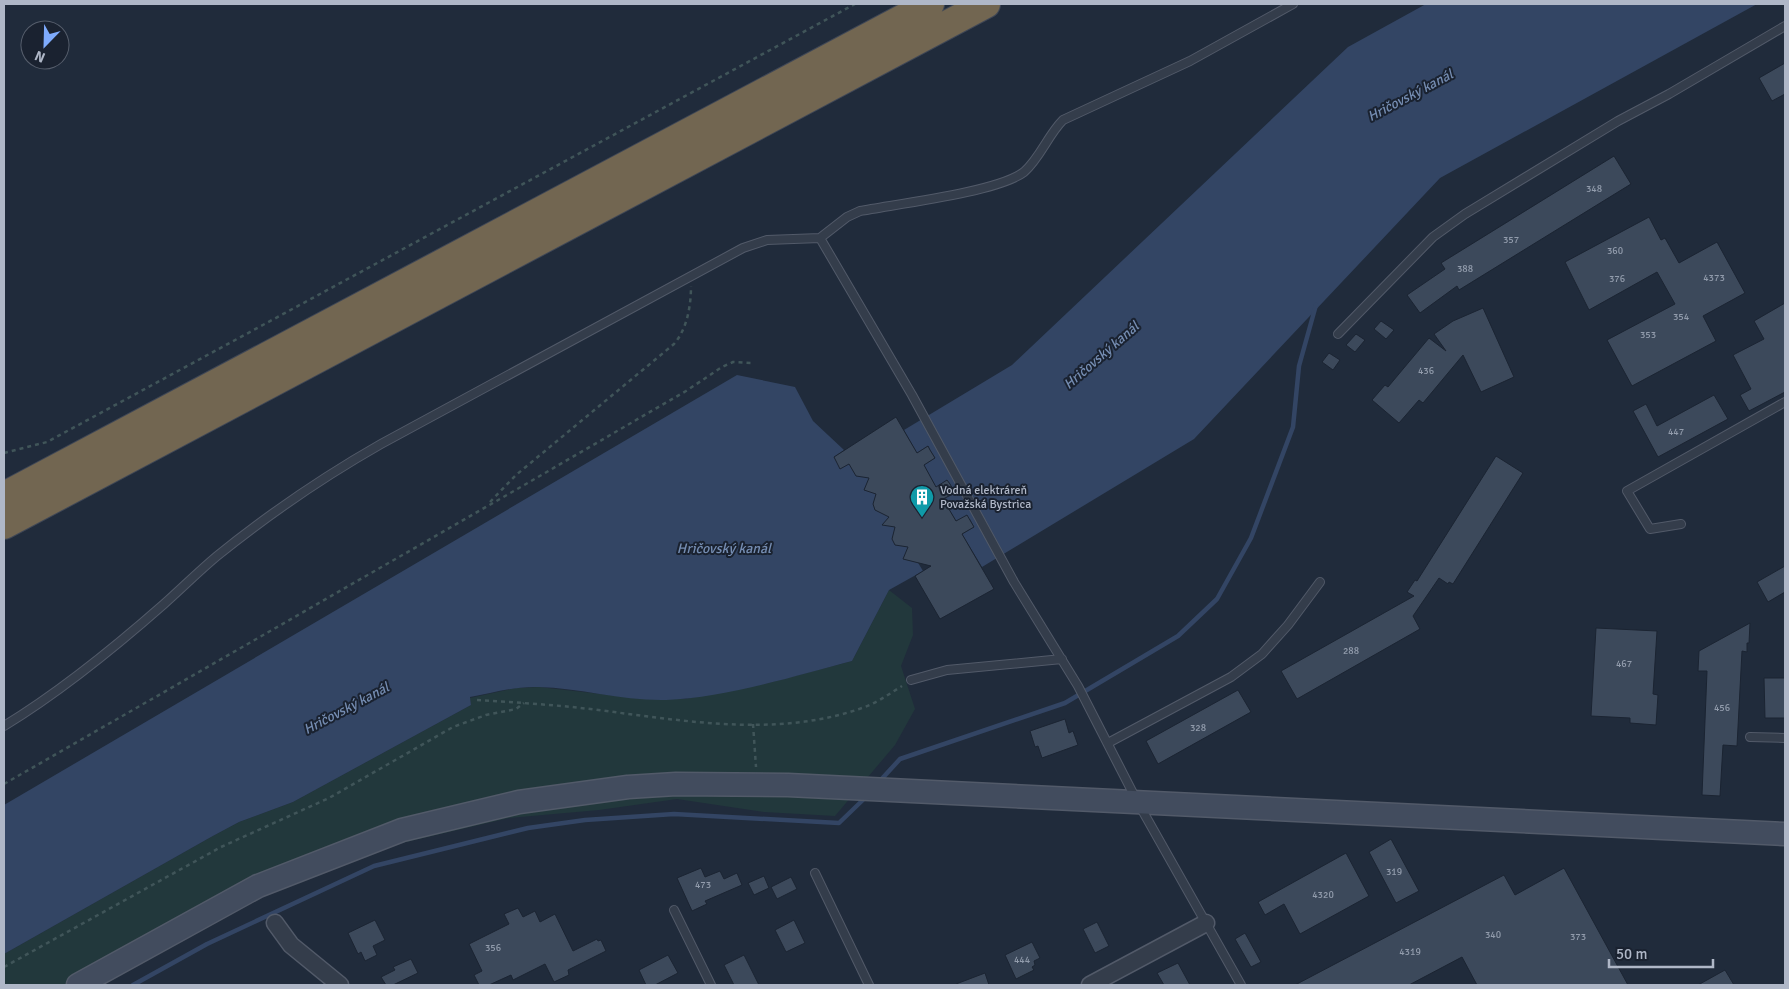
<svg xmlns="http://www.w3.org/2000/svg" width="1789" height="989" font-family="Signika,sans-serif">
  <rect width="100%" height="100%" fill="#202b3b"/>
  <path fill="#22383c" d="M889,590l23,18 1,27 -12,31 14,43 -20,36 -60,71 -71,-4 -87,-13 -78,11 -90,8 -124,29 -109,41 -173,97h-99v-31l207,-117 28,-15 54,-20 178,-97 -1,-7 46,-10 23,-1 106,12h40l83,-16 84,-22z"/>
  <path fill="#334564" d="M1426,4h331l-317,174 -246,261 -212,128 -20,-33 12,-7 -4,-8 -14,2 -13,-22 11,-6 -7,-12 -11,6 -12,-22 11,-7 -7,-12 -11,7 -13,-23 108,-65 336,-318z
    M737,375l58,12 18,34 31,29 -10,7 6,10 15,-6 11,11 7,11 -9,6 3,2 8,-5 6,11 -8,5 2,8 17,7 -8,8 10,-4 6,11 -8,5 3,7 10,-3 7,11 -8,4v3l10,-3 9,15 -34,19 -37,71c-57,15 -128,37 -186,39 -43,1 -85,-12 -128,-13 -23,-1 -45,6 -68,10l1,8 -178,97 -54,20 -28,15 -207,117v-149z"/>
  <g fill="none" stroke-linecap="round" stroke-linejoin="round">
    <path stroke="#334564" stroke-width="4.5" d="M878,783l22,-24 165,-56 113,-67 39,-37 34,-61 42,-111 6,-61 17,-61
      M133,985l74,-41 167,-78 154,-38 57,-8 89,-6 165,9 28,-27"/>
  </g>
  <path fill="#3c495b" stroke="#1b2432" d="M1785,63v31l-13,7 -13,-23z
    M1614,156l17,28 -172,106 -2,-4 -37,27 -13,-18 38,-26 -4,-6z
    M1649,217l12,23 4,-2 14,25 38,-21 28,51 -42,23 13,25 -84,45 -25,-46 68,-36 -18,-32 -68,38 -24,-48z
    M1785,303v89l-36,19 -9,-16 11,-6 -18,-34 31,-16 -10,-18z
    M1483,308l31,69 -33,15 -18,-37 -40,48 -4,-3 -20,23 -27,-23 13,-15 3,2 41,-49 17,13 -12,-17 19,-13z
    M1381,321l13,9 -8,9 -12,-10z
    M1356,334l9,6 -10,12 -9,-7z
    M1329,353l11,7 -7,10 -11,-8z
    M1714,395l14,24 -70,38 -25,-46 13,-7 11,22z
    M896,417l21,36 11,-7 2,4 5,8 -11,7 12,22 11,-7 3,4 5,9 -12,6 13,22 11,-6 7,12 -12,7 32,55 -54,30 -25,-43 16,-10 -28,-7 5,-12 -13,-2 -3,-6 3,-12 -13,-2 7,-8 -14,-7 -2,-6 3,-10 -12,-4 5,-12 -13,-2 -7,-12 -9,5 -6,-12z
    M1496,456l27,17 -70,111 -4,-2 -1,2 -9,-6 -26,38 7,13 -123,70 -16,-28 133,-75 -7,-4 8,-12 2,1z
    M1785,566v26l-17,10 -11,-20z
    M1750,623l-1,20h-2v9l-5,-1 -5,95 -14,-1 -3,51 -18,-1 5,-124h-9l1,-20z
    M1596,628l61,3 -4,63 5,1 -2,30 -26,-2v-5l-39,-2z
    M1764,678h21v40h-20z
    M1238,690l13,22 -93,52 -12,-23z
    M1065,719l4,14 4,-2 5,14 -36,13 -4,-12 -3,1 -5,-16z
    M1391,839l28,52 -23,12 -27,-51z
    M1346,853l23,43 -69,38 -16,-30 -19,11 -7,-13z
    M701,868l4,9 15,-6 4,8 13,-6 5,12 -37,16 2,3 -15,7 -15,-33z
    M1564,868l64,117h-151l-15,-28 -53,28h-114l209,-110 11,20z
    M764,876l5,12 -15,7 -6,-12z
    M791,877l6,12 -20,10 -6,-12z
    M518,908l5,9 12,-6 5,11 15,-8 18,37 24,-12 1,2 3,-1 5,11 -38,19 1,5 -15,7 -9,-18 -32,16 -2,-5 -22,10h-10l-5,-10 8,-4 -13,-27 40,-20 -5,-10z
    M375,920l10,20 -12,6 4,9 -12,6 -4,-9 -3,2 -10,-21z
    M794,920l11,23 -19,9 -11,-22z
    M1097,922l12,24 -14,7 -12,-24z
    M1245,933l16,29 -10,5 -16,-28z
    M1032,942l8,16 -6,3 1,4 -3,2 2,3 -18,9 -11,-24z
    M668,955l10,18 -23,12h-9l-7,-15z
    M744,955l15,30h-25l-10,-20z
    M411,959l7,14 -25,12h-7l-5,-8 14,-7 -2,-3z
    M1178,963l12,22h-26l-7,-12z
    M1725,970l9,15h-36z
    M985,973l4,12h-33v-1z"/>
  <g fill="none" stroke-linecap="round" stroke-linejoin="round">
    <g stroke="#525a69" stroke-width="10">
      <path id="lane" d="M820,238l92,157 102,187 64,104 59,115 104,184
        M1338,334l95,-97 32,-23 153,-93 51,-27 116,-68
        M1681,524l-31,5 -23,-38 158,-89
        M911,680l36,-10 115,-11
        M4,726c56,-34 110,-78 160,-122 18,-16 35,-33 53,-48 52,-42 106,-79 164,-112l362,-196 24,-8 53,-2 27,-21 13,-6c37,-7 138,-19 164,-39 16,-14 24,-37 39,-52l127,-59 103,-57
        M1750,737l35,1
        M1108,743l123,-66 31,-23 26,-29 32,-43
        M815,873l54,112
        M674,910l37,75"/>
    </g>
    <g stroke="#525a69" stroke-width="19">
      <path id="street" d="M275,923l16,22 49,40
        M1090,985l116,-62"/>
    </g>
    <g stroke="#525a69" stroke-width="25">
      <path id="secondary" d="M78,985l180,-99 144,-56 117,-28 109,-15 48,-3 112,1 997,49"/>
    </g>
    <g stroke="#3f4756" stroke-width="30">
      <path id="highway" d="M4,496l926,-492
        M4,525l982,-521"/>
    </g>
    <path stroke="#405559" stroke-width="2.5" stroke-dasharray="4 4" stroke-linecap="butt" d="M4,453l43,-11 808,-438
      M490,502l26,-27 158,-131c13,-15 17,-38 17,-58
      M477,700c32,2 64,4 95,7 95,10 197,34 290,1 15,-5 27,-14 40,-22
      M753,724l3,43
      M4,784l522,-300 160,-93 36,-24 11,-5 19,1
      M4,967l217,-120 108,-49 124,-71 33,-12 30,-6 8,-6"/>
    <use href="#lane" stroke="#343d4b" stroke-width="8"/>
    <use href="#street" stroke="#343d4b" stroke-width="16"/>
    <use href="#secondary" stroke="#424c5e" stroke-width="22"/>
    <use href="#highway" stroke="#726651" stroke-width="28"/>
  </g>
  <defs>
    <g id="building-pin" transform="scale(1.25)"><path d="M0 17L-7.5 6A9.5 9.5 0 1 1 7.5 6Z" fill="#0f9aa8" stroke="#1a2230"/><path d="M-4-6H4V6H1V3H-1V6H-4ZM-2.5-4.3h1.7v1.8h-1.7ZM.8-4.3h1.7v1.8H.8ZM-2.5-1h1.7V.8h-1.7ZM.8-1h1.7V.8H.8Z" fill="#fff"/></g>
  </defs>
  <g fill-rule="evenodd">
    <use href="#building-pin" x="922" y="497"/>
  </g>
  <g text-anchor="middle" stroke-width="4" stroke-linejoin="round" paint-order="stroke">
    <g font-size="10" fill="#929cac">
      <text x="1594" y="192">348</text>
      <text x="1511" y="243">357</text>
      <text x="1615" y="254">360</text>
      <text x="1465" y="272">388</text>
      <text x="1714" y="281">4373</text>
      <text x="1617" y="282">376</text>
      <text x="1681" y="320">354</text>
      <text x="1648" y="338">353</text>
      <text x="1426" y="374">436</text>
      <text x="1676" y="435">447</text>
      <text x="1351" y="654">288</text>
      <text x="1624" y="667">467</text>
      <text x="1722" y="711">456</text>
      <text x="1198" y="731">328</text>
      <text x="1394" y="875">319</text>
      <text x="703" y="888">473</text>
      <text x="1323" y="898">4320</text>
      <text x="1493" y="938">340</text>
      <text x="1578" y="940">373</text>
      <text x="493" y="951">356</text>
      <text x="1410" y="955">4319</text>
      <text x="1022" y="963">444</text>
    </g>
    <g font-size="12" fill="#afb7c7" stroke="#1a2230" text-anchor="start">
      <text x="940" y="494">Vodná elektráreň<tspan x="940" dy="14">Považská Bystrica</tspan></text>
    </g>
    <g font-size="14" font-style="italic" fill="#758db2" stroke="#1a2230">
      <text transform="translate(1410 95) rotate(-28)" y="5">Hričovský kanál</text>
      <text transform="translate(1101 355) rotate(-41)" y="5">Hričovský kanál</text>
      <text x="724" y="553">Hričovský kanál</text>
      <text transform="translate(346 708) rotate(-28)" y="5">Hričovský kanál</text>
    </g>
  </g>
  <rect width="1789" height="989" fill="none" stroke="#afb7c7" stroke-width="10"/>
  <g transform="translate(45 45) rotate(203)"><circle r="24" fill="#1a2230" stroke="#565e6c"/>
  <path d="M0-4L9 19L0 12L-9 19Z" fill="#7eabfd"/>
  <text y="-8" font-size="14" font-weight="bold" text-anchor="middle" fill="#afb7c7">N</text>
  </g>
  <path d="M1609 959v8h104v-8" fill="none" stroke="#afb7c7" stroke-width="2.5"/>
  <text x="1616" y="959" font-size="15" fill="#afb7c7" stroke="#1a2230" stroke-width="4" paint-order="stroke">50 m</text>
</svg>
